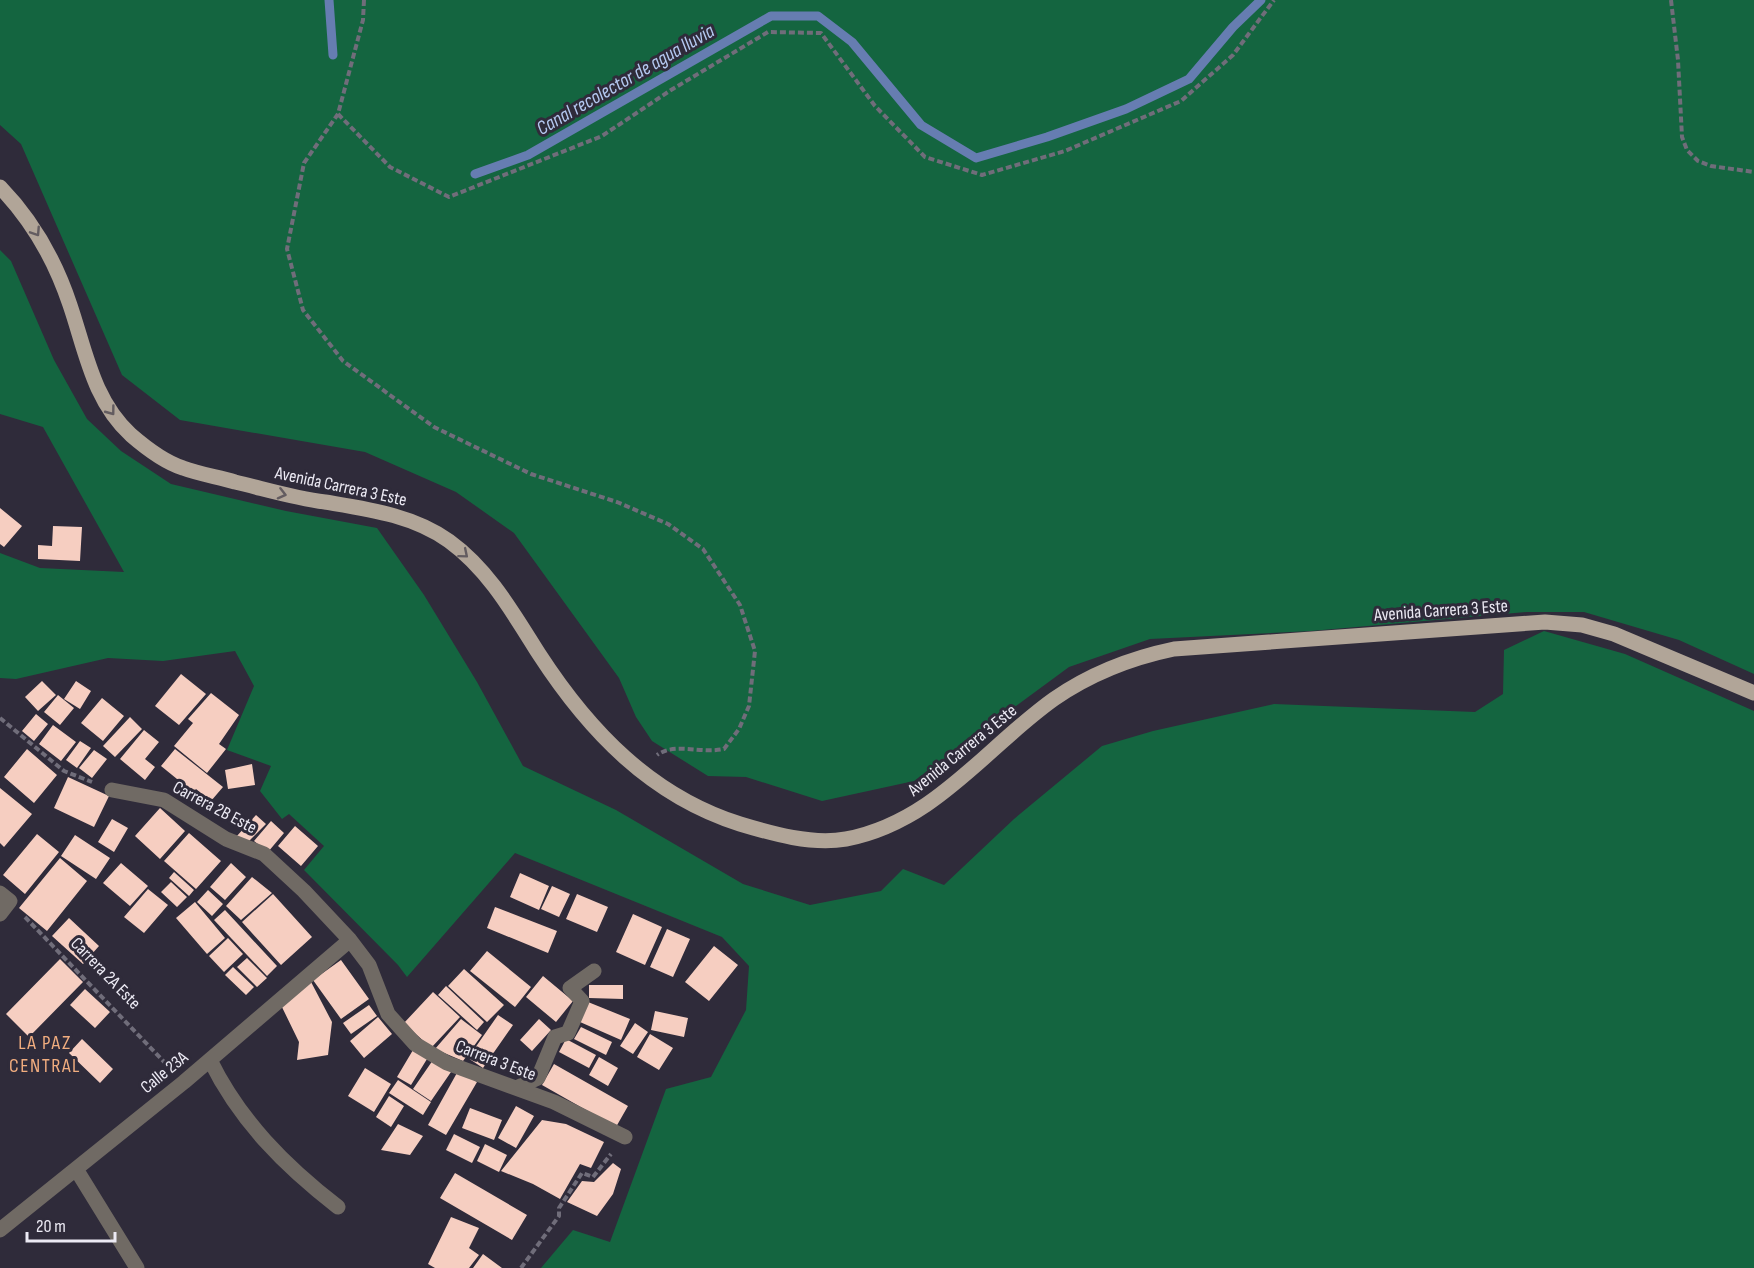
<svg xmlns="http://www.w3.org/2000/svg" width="1754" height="1268" font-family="'Sofia Sans Condensed',sans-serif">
  <rect width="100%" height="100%" fill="#2f2b3a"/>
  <path fill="#146540" d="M0,0h1754v674l-75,-34 -95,-28h-57l-216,19 -161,8 -81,28 -155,114 -92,20 -76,-24 -38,-1 -56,-35 -16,-24 -17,-39 -105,-145 -58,-41 -91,-40 -185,-32 -58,-45 -101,-231 -21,-19z
    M0,250l11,11 43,99 33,59 34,32 50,33 115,27 91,17 47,67 53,87 46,84 93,44 127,74 67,21 71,-14 22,-22 41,16 70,-66 88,-73 51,-15 121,-27 201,8 28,-18 1,-44 40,-19 81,23 129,57v557h-1213l32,-38 37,12 56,-153 45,-12 35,-67 3,-44 -27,-29 -207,-84 -108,124 -9,-12 -94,-95 20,-24 -35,-32 -7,5 -22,-28 11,-25 -44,-16 27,-64 -19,-35 -72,10 -55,-3 -92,21 -16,-1v-125l40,15 84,4 -81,-145 -43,-13z"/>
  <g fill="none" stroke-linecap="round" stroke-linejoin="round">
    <path stroke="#667db1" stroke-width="9" d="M329,0l4,55
      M475,174l53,-19 243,-139h47l34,26 69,83 55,33 71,-21 79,-28 63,-30 44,-52 28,-27"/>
  </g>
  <path fill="#f6cec1" d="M0,508l22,18 -18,21 -4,-3z
    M53,526l29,1 -2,34 -42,-2v-14l14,1z
    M181,674l25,20 -27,31 -24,-19z
    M42,681l14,14 -18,16 -13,-14z
    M76,681l15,10 -11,18 -16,-10z
    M211,693l28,22 -20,29 7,5 -19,24 -33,-27 19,-23 -5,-4z
    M58,695l16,13 -14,17 -16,-13z
    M102,698l22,18 -21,25 -22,-18z
    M36,714l12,10 -14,17 -12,-10z
    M130,717l12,12 -27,28 -12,-11z
    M53,725l23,17 -15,19 -22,-17z
    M144,730l15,12 -14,17 10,8 -10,13 -25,-21z
    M80,741l11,7 -14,20 -11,-8z
    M27,749l30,26 -23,28 -30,-26z
    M175,749l48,38 -12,14 -15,-12 -3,3 -32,-26z
    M94,750l13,9 -15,19 -13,-10z
    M252,764l3,21 -27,4 -3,-19z
    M68,777l41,19 -15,31 -40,-19z
    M0,788l32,26 -28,33 -4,-4z
    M160,808l25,23 -25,28 -25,-23z
    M256,815l10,9 -21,21 -9,-8z
    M112,819l16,9 -14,24 -16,-10z
    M271,821l13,12 -16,19 -14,-11z
    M295,826l23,20 -17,20 -23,-20z
    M189,833l32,28 -25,28 -32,-28z
    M37,834l22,18 -34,42 -22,-19z
    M75,835l35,23 -14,21 -35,-23z
    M60,858l27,23 -40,50 -28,-23z
    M121,863l27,23 -18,20 -27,-23z
    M231,863l15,14 -21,23 -15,-13z
    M174,872l20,18 -5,6 -20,-18z
    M520,873l29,13 -10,24 -29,-13z
    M252,877l20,16 -31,27 -15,-14z
    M171,882l16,15 -10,10 -16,-15z
    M552,886l18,8 -11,23 -18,-8z
    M148,889l20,16 -24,28 -20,-16z
    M208,890l15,14 -11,12 -15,-14z
    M273,894l39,43 -31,28 -39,-43z
    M577,894l31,13 -11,25 -31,-13z
    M195,902l30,36 -18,16 -31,-36z
    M495,907l62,24 -9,22 -61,-25z
    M225,910l52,56 -10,10 -53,-56z
    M633,914l29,13 -17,38 -29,-13z
    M69,918l30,28 -16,18 -31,-28z
    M667,929l23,10 -17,38 -23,-10z
    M228,938l15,16 -19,18 -15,-16z
    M714,946l24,19 -29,36 -24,-19z
    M487,951l44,36 -16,20 -45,-36z
    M247,958l20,20 -10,9 -20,-20z
    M60,959l23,23 -54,55 -23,-23z
    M341,960l28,39 -28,20 -28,-39z
    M233,967l21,20 -8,8 -21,-20z
    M464,969l40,36 -17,17 -39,-36z
    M543,976l30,25 -17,21 -30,-25z
    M310,980l22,42 -4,33 -31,5 2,-18 -19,-39z
    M589,985h34v14l-34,-1z
    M446,986l38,36 -7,8 -39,-35z
    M85,989l25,23 -15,16 -25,-23z
    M433,992l27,25 -29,31 -27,-25z
    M588,1002l42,17 -9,21 -41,-18z
    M369,1005l8,11 -26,18 -8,-11z
    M655,1011l33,7 -4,19 -33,-7z
    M498,1015l15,10 -30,43 -15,-10z
    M378,1017l14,17 -28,24 -14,-17z
    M461,1019l21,16 -19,26 -28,-12z
    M539,1019l12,11 -19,21 -12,-11z
    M635,1023l13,9 -15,22 -13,-8z
    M581,1027l31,15 -6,13 -32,-16z
    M650,1034l23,14 -14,22 -22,-13z
    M82,1039l31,30 -13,14 -31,-30z
    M566,1039l30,16 -7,13 -30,-16z
    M413,1050l14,9 -16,26 -14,-8z
    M599,1057l19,11 -10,18 -19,-11z
    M433,1060l18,12 -20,29 -18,-12z
    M554,1064l74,42 -12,21 -74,-42z
    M365,1068l26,16 -17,28 -26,-16z
    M458,1071l19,11 -31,53 -18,-10z
    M398,1080l33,22 -8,13 -34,-22z
    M389,1096l15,10 -13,21 -15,-10z
    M516,1106l18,10 -18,32 -18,-10z
    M470,1108l32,12 -8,20 -32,-12z
    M542,1120l24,4 38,18 -13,26 -11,-4 -20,35 -27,-15 -32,-13z
    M398,1124l25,12 -13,19 -29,-5z
    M454,1134l26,13 -8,16 -26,-13z
    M485,1144l22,11 -8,17 -22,-11z
    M613,1163l8,6 -8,25 -16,22 -30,-14 15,-21 12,1z
    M455,1173l72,42 -15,25 -72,-42z
    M451,1217l28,11 -10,20 10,7 -10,13h-34l-7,-4z
    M483,1254l19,14h-29z"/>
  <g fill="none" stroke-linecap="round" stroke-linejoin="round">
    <path stroke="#706d7a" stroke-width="4" stroke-dasharray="6 3" stroke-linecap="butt" d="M364,0l-1,20 -25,94 -34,49 -17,86 16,61 40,51 91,66 97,47 86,28 51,22 35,25 37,56 15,46 -6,55 -10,23 -15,20c-24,5 -49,-7 -67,6
      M1671,0l7,60 4,77 5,13 11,11 13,5 43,6
      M338,114l52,53 59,30 153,-61 69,-46 97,-58 53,1 54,73 50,51 57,18 83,-24 116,-50 52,-46 41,-55
      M0,718l64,53 28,11
      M25,917l144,150
      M521,1268l38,-52v-8l23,-35 11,4 18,-23"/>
    <path stroke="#706a64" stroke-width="15" d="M112,790l52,10 62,39 38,15 40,37 46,49 19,25 19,49 27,30 32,19 107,39 71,35
      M0,893l10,8 -10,13
      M210,1060c30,61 75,106 128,147
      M516,1088l22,-10 17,-41 13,-4 14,-32 -12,-13 24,-17
      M76,1169l61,99
      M0,1230l184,-148 166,-142"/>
    <path stroke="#b1a598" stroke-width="15" d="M0,187c33,34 55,73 70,118 16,47 23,95 61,130 15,13 33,27 52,33 16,6 35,9 52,14 30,7 59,16 90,20 42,7 88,13 124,39 40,29 64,72 90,113 50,77 112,142 201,170 33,10 72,21 106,15 89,-17 139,-91 208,-140 36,-25 77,-41 120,-50l371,-27 37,3 32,9 140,59"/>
  </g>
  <defs><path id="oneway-chevron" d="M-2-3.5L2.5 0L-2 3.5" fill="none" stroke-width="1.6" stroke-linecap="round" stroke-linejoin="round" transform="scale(1.5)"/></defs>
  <g stroke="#635c60">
    <use href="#oneway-chevron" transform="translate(36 232) rotate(57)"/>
    <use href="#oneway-chevron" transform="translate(111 411) rotate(53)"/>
    <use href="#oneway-chevron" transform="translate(282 494) rotate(14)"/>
    <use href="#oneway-chevron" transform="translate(464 554) rotate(40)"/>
  </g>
  <g text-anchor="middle" stroke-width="6" stroke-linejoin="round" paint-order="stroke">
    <g font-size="18" fill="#eceaf4" stroke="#2f2b3a">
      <text transform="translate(341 486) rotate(12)" y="6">Avenida Carrera 3 Este</text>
      <text transform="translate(1441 610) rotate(-4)" y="6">Avenida Carrera 3 Este</text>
      <text transform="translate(962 750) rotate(-39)" y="6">Avenida Carrera 3 Este</text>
      <text transform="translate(215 807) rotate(28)" y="6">Carrera 2B Este</text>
      <text transform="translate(106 973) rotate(46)" y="6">Carrera 2A Este</text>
      <text transform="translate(496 1060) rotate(21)" y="6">Carrera 3 Este</text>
      <text transform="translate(164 1072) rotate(-39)" y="6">Calle 23A</text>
    </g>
    <g font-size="20" font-style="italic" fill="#b4c8f0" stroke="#2f2b3a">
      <text transform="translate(625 79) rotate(-30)" y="7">Canal recolector de agua lluvia</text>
    </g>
    <g font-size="20" letter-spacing="1.5" fill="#f1ad7f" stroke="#2f2b3a">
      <text x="45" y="1049">LA PAZ<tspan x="45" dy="23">CENTRAL</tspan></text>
    </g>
  </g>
  <path d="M27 1232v9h88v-9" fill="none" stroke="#eceaf4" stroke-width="3"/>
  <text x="36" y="1232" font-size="18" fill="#eceaf4" stroke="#2f2b3a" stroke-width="4.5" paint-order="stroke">20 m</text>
</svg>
